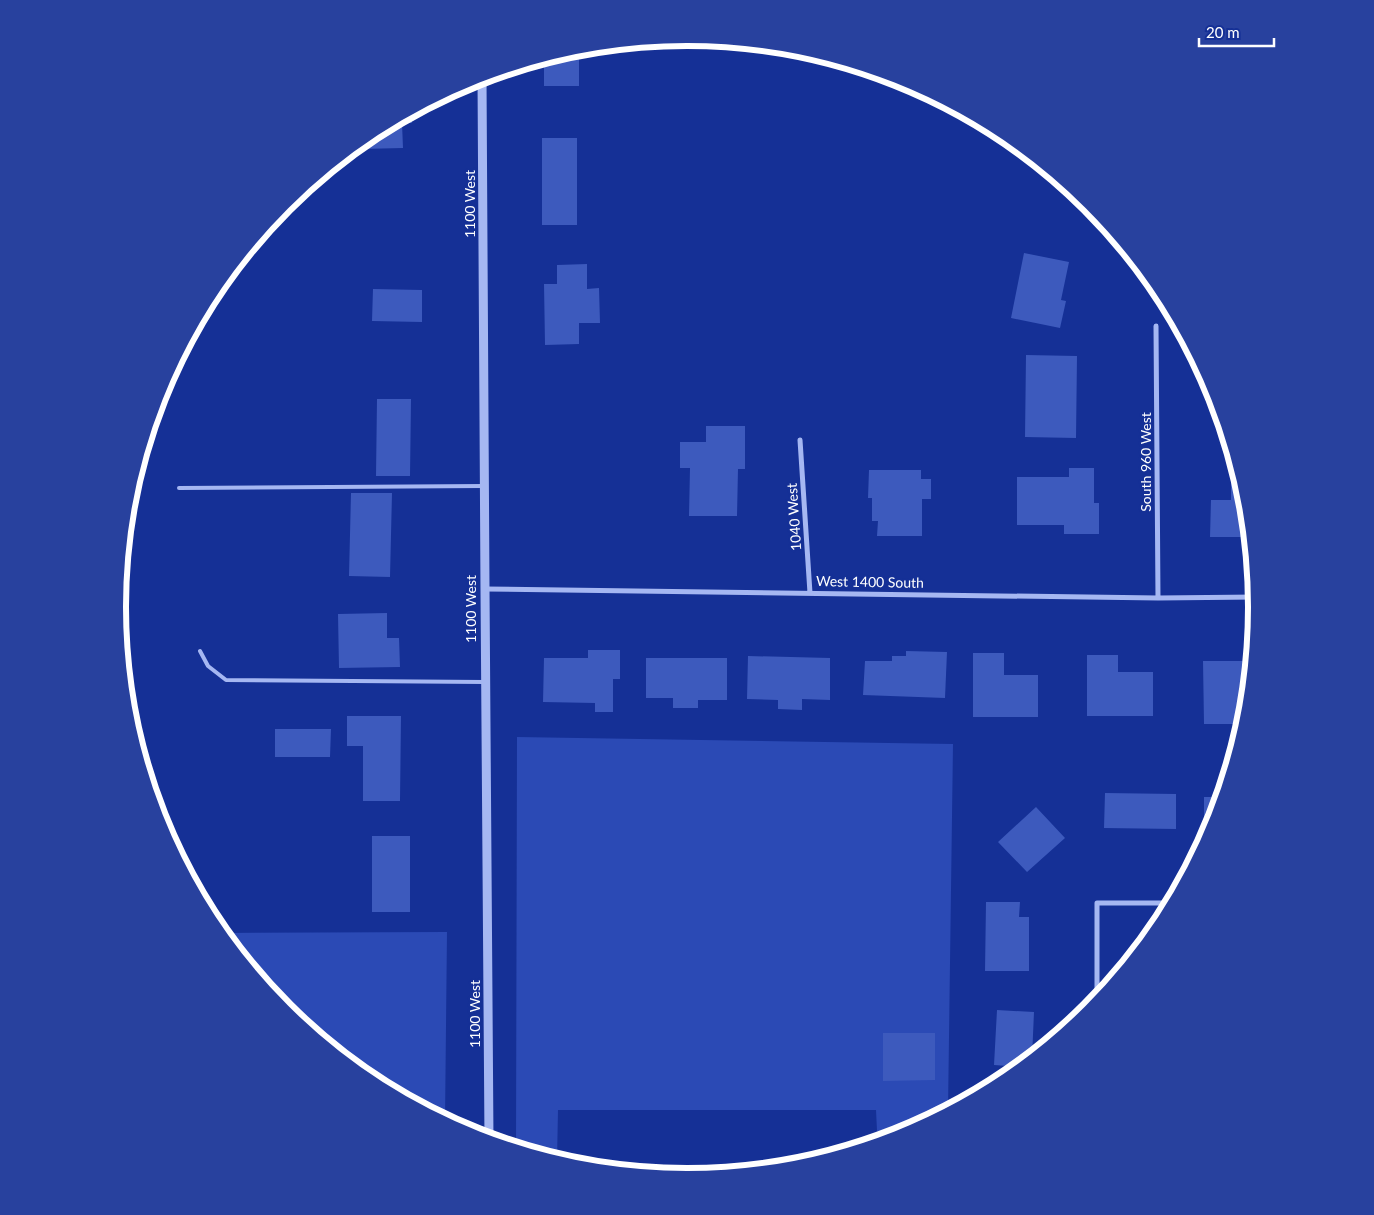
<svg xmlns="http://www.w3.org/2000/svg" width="1374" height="1215" font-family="Lato,sans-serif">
  <rect width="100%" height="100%" fill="#153096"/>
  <path fill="#2b4ab5" d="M517,737l436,7 -5,367 -36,20h-35l-1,-21h-318l-1,51 -41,-12z
    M447,932l-2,189 -75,-40 -86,-71 -64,-77z"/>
  <path fill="#3d5abd" d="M576,48h3v38h-35v-28z
    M411,112l1,11h-10l1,25 -42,1v-8l10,-8z
    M542,138h35v87h-35z
    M1024,253l45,9 -8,38 5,1 -6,27 -49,-10z
    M587,264v25l12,-1 1,35h-21v21l-34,1 -1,-61h13v-19z
    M373,289l49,1v32l-50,-1z
    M1026,355l51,1 -1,82 -51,-1z
    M377,399h34l-1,77h-34z
    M706,426h39v43h-7l-1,47h-48l1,-48h-10v-26h26z
    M1231,462h5l10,35 4,35h-8v5h-32l1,-37h20z
    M1069,468h25v35h5v31h-35v-9h-47v-48h52z
    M869,470h52v9h10v20h-9v37h-45l1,-15h-6v-23h-4z
    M351,493h41l-2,84 -41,-1z
    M387,613v25h12l1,29 -61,1 -1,-54z
    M588,650h32v29h-7v33h-18v-9l-52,-1 1,-44h44z
    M906,651l41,1 -2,46 -82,-3 2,-34h27v-5h14z
    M973,653h31v22h34v42h-65z
    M1087,655h31v17h35v44h-66z
    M748,656l82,2v42l-28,-1v11l-24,-1v-9l-31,-1z
    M646,658h81v42h-29v8h-25v-10h-27z
    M1203,661h49l-3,29h-2v16l-2,18h-41z
    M347,716h54l-1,85h-37v-55h-16z
    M275,729h56l-1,28h-55z
    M1105,793l71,1v35l-72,-1z
    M1204,797h18l-9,29h-9z
    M1036,807l29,31 -38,34 -29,-30z
    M372,836h38v76h-38z
    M986,902h34l-1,15h10v54h-44z
    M997,1010l37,2 -2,46 -10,9 -28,-2z
    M883,1033h52v47l-52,1z"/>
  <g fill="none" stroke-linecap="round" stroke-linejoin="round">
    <path stroke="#a5b7f2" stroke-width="4" d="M179,488l305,-2
      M200,651l8,15 18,14 259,2"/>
    <path stroke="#a5b7f2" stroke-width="5" d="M1156,326l2,272
      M800,440l10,153
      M485,589l673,9 98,-1
      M1097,1002v-99h75"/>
    <path stroke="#a5b7f2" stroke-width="9" d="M482,77l3,512 4,551"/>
  </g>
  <g text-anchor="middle" stroke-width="4.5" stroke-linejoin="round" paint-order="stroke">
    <g font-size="14" fill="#fff" stroke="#153096">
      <text transform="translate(470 204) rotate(-90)" y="5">1100 West</text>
      <text transform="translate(1146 462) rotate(-90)" y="5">South 960 West</text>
      <text transform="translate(794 517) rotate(-94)" y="5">1040 West</text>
      <text transform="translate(870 582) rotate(1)" y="5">West 1400 South</text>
      <text transform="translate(471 609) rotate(-90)" y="5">1100 West</text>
      <text transform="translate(475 1014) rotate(-90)" y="5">1100 West</text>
    </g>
  </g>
  <path d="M0 0H1374V1215H0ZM126 607a561 561 0 1 1 1122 0a561 561 0 1 1-1122 0Z" fill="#28419e" fill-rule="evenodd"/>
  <path fill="none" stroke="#fff" stroke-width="6" d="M126 607a561 561 0 1 1 1122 0a561 561 0 1 1-1122 0Z"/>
  <path d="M1199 38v8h75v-8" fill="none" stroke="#ffffff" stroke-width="2.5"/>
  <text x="1206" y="38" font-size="15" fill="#ffffff" stroke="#153096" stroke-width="4" paint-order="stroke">20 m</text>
</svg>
